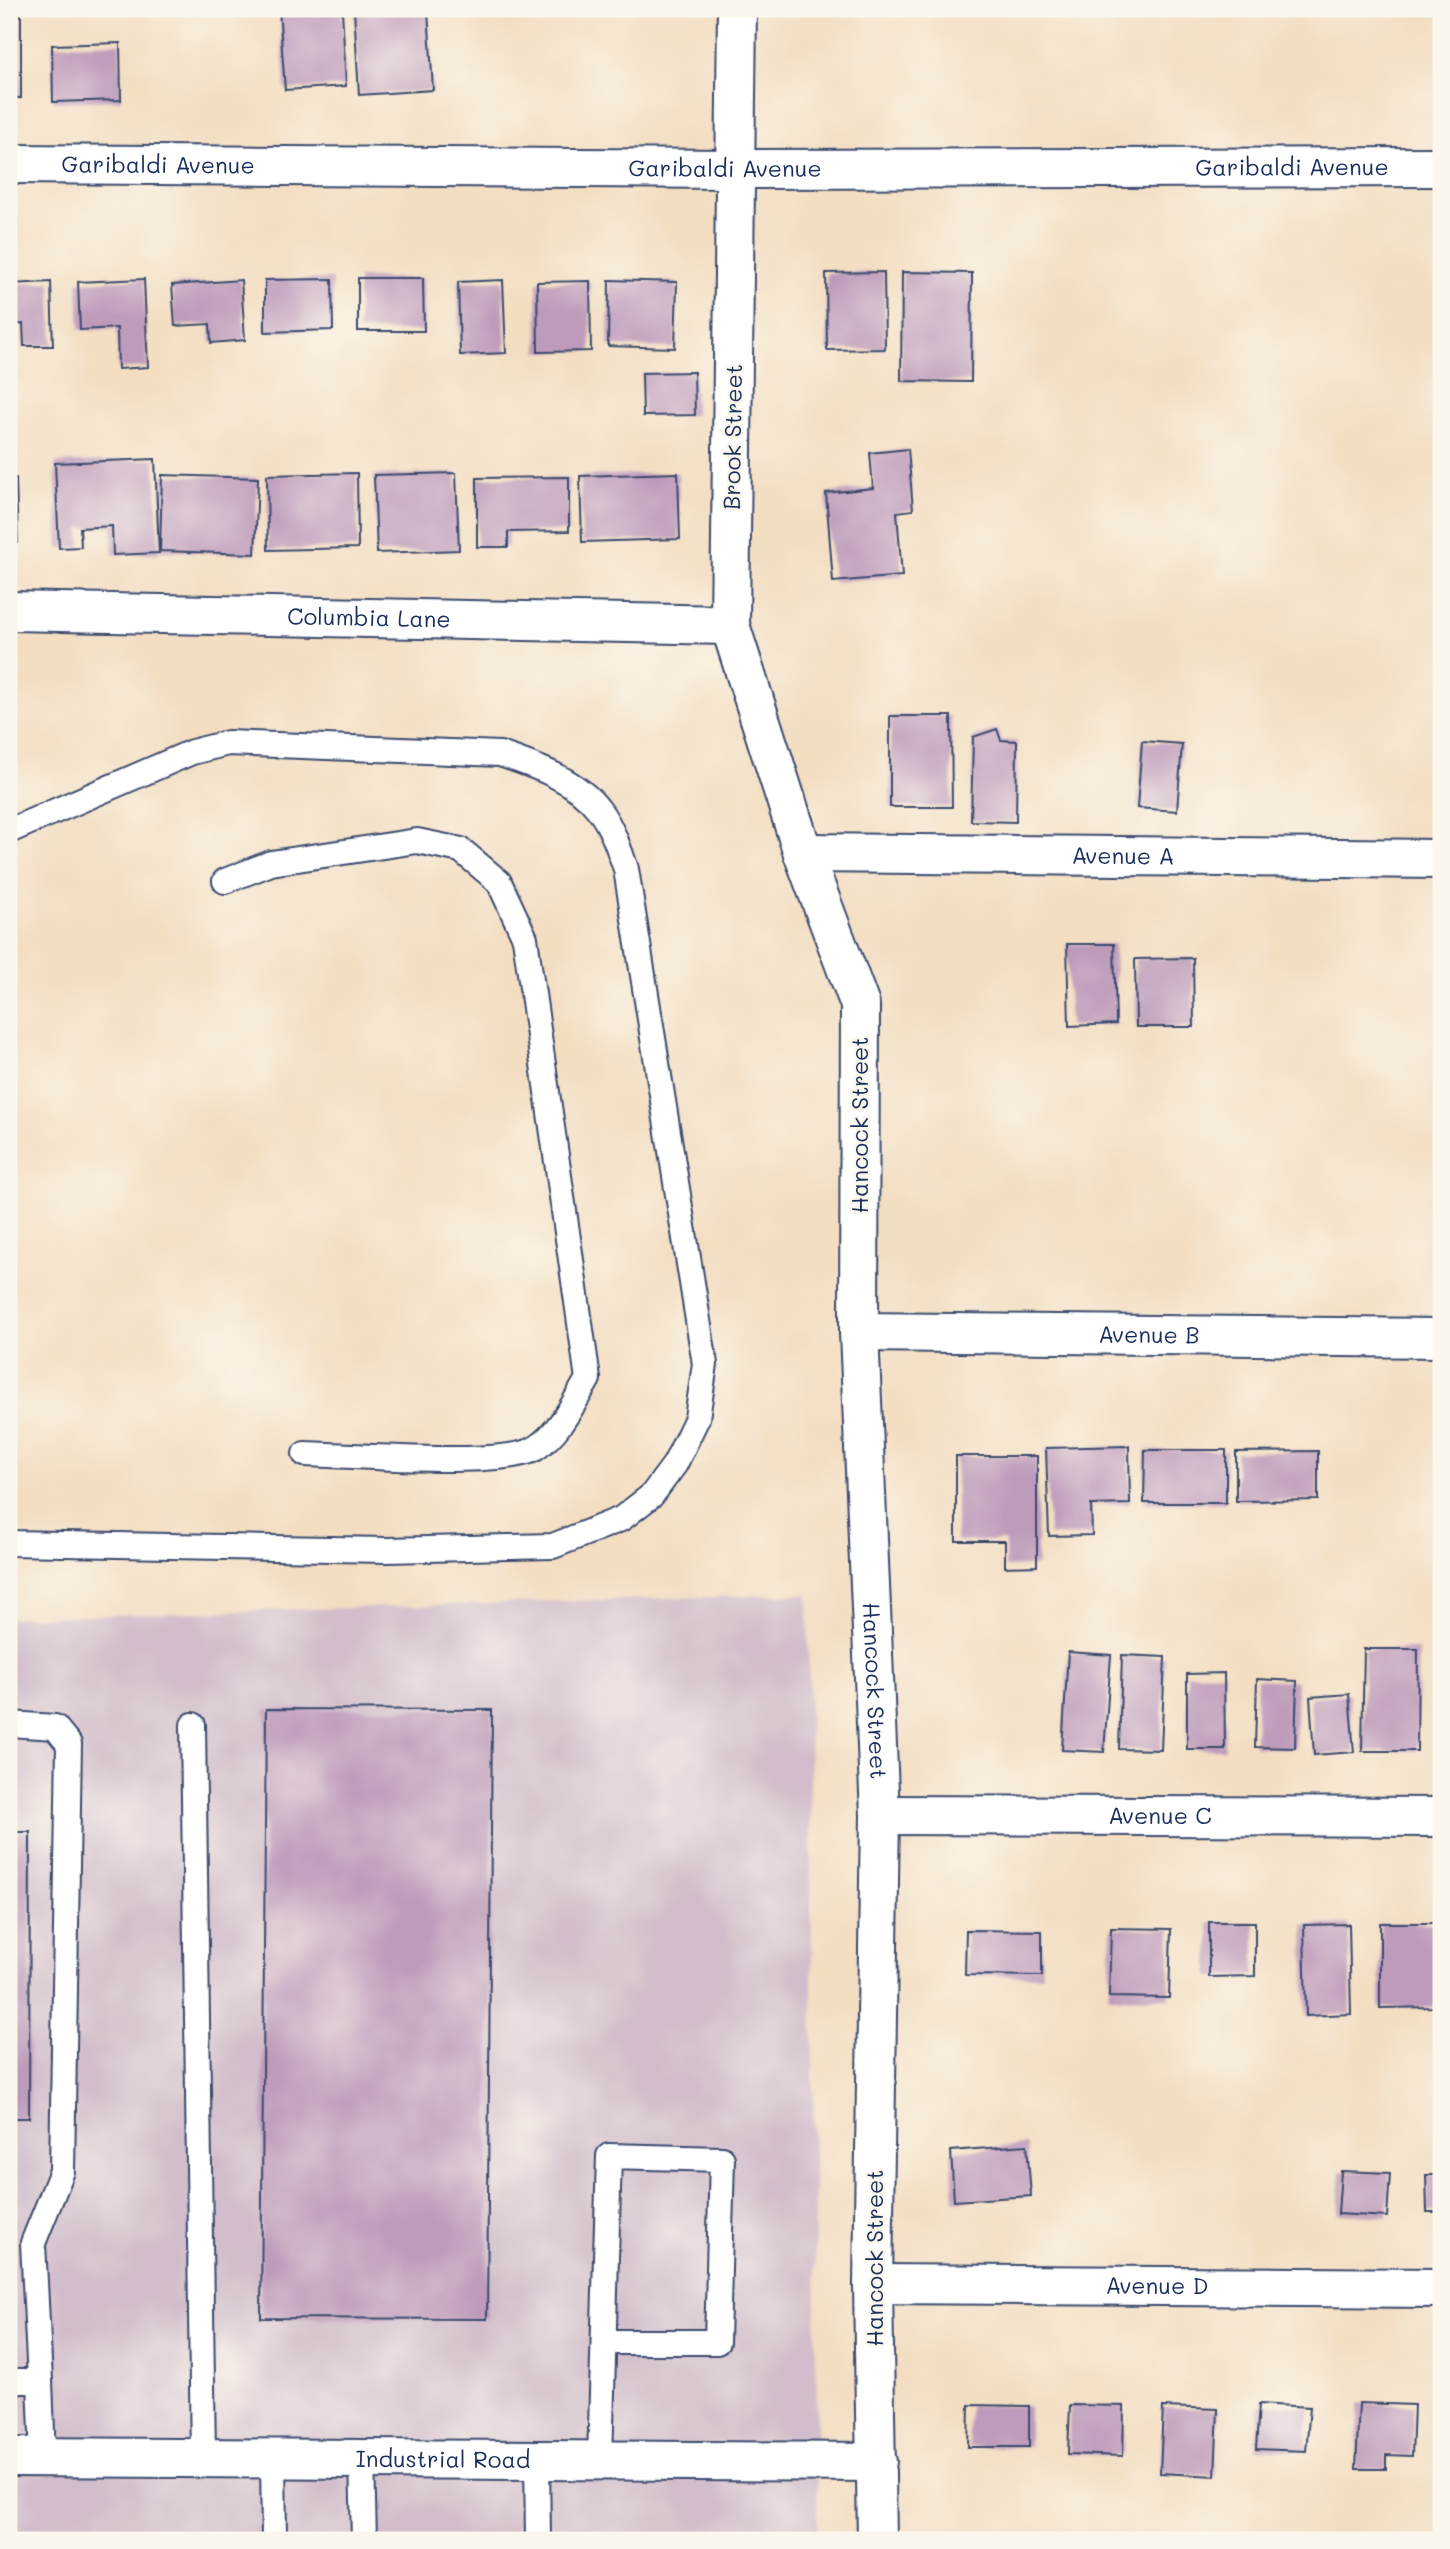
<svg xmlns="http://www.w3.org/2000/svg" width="1450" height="2549" font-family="Mali,sans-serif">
  <rect width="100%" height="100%" fill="#fbf7ec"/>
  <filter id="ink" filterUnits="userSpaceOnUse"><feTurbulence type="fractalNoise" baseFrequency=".0143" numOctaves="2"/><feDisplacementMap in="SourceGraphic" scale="14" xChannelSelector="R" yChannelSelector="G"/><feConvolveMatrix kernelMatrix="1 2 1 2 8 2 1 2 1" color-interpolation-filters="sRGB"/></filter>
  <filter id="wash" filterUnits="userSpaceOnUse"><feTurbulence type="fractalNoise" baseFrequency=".00686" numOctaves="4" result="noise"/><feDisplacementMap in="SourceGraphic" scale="28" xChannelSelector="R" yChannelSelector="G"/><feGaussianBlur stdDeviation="1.57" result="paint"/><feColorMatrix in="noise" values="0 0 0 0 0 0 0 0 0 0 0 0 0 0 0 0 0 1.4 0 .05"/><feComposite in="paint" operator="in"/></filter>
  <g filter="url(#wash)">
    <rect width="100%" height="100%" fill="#f3dec2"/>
    <path fill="#d1bdcb" d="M808,1594l10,946h-809v-922z"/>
    <g id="blocks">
      <path fill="#be9bbb" d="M9,9h12v89h-12z
        M279,9h63l4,77 -61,4z
        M354,9l74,2 5,79 -74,5z
        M120,43l1,57 -68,2 -1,-57z
        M884,272l1,77 -58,1 -1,-77z
        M902,272l70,1 -1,109 -70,-1z
        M358,278h65l1,53h-66z
        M144,279l4,88 -30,2 -1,-41 -37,2 -2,-48z
        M332,279l1,51 -68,2v-52z
        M241,280l4,60 -34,3 -1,-19 -35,2 -3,-41z
        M503,280l3,73 -46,2 -2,-73z
        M609,280l68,2 -2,66 -67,-2z
        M590,281l1,70 -53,1 -1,-70z
        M51,282l2,64h-29l-1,-22 -14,1v-41z
        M694,372l1,43 -52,1 -1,-43z
        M908,449l5,61 -16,2 5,64 -69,6 -7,-89 47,-5 -3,-35z
        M155,459l4,94 -46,2 -1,-29 -32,2 1,19 -22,1 -4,-85z
        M357,473l1,75 -90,2 -1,-75z
        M456,473l3,77 -82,3 -3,-78z
        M678,473l2,66 -98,3 -2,-66z
        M162,475l96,3 -3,76 -95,-3z
        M569,477v54l-61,1v15h-31v-69z
        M9,478h7l2,65h-9z
        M890,716h61l1,91h-62z
        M997,729l4,11 16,1 -1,81 -45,-1 2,-84z
        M1142,741l40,3 -5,67 -40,-3z
        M1067,944h47l2,80 -47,2z
        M1193,958l1,69h-58l-1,-68z
        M1129,1446l1,58 -39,1 1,30 -43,1 -3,-88z
        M1145,1450h81v53h-82z
        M1318,1451v49l-82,1v-49z
        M956,1456h81v110l-32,1v-26h-49z
        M1364,1649h54l-1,102h-55z
        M1068,1652l43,3 -7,97 -42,-2z
        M1122,1655l43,2 -4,93 -42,-1z
        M1224,1673l1,76h-38v-75z
        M1257,1679l40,2 -2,67 -40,-1z
        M1349,1694l5,58 -40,3 -4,-58z
        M266,1709l226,1 -5,609 -226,-1z
        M9,1832h21l-1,286h-20z
        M1209,1922h46v54l-46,1z
        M1380,1923h57v84l-57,1z
        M1349,1924l2,90 -45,2 -2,-91z
        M1111,1928l60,1 -2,69 -60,-1z
        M966,1930l76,1v45l-77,-1z
        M1027,2145l4,51 -77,5 -3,-50z
        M1341,2171l49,2 -3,44 -49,-3z
        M1426,2175h15v37h-14z
        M1359,2403l55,2 -2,51 -26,-1v14h-30z
        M1259,2404l51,3 -4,44 -50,-2z
        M969,2405l60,1v41h-61z
        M1070,2405l54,1 -1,50 -55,-2z
        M1163,2407l55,2 -3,67 -55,-3z"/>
    </g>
  </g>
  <g filter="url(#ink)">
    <use href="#blocks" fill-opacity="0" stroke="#3b496d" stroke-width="2"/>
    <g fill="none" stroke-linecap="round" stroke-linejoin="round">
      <g stroke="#3b496d" stroke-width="28">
        <path id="lane" d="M9,831l183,-79 36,-9 272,11c35,12 76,25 99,56 13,17 20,39 27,59l79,495 -8,54 -22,46 -23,31 -31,24 -68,27 -166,4 -378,-7
          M225,881l46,-18 146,-22 44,9 38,32 26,56 63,441c-14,23 -28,53 -52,69 -30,20 -187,7 -231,6
          M9,1724l46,3 14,17 -7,427 -29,72 7,138
          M193,1725l10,733
          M9,2381h31l3,77
          M273,2457l1,83
          M362,2458l2,82
          M537,2459l1,81
          M600,2460l9,-304 113,3 -5,183h-112"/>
      </g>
      <g stroke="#3b496d" stroke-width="42">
        <g id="street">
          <path id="s1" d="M737,9l-7,616 73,228 57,152 -1,327 21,483 -7,469 4,256"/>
          <path id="s2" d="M9,164l727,5 705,-2"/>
          <path id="s3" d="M9,611l721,14"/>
          <path id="s4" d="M803,853l638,6"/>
          <path id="s5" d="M859,1332l582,6"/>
          <path id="s6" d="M880,1815l561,2"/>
          <path id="s7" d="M873,2284l568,4"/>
          <path id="s8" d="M9,2457l868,5"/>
        </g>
      </g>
      <use href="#lane" stroke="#fff" stroke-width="24"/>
      <use href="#street" stroke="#fff" stroke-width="38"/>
    </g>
  </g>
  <g text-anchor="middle" stroke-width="5" stroke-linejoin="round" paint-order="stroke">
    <g font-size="23" fill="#1b2f5e" stroke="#fbf7ec">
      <text dy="8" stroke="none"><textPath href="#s2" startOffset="149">Garibaldi Avenue</textPath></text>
      <text dy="8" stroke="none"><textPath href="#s2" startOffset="716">Garibaldi Avenue</textPath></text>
      <text dy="8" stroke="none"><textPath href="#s2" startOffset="1283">Garibaldi Avenue</textPath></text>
      <text transform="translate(733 437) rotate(-89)" y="8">Brook Street</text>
      <text dy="8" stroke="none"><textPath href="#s3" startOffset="360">Columbia Lane</textPath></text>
      <text dy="8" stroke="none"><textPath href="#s4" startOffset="320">Avenue A</textPath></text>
      <text transform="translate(860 1125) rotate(-90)" y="8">Hancock Street</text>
      <text dy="8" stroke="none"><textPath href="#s5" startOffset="290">Avenue B</textPath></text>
      <text dy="8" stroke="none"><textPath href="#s1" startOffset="1704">Hancock Street</textPath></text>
      <text dy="8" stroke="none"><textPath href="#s6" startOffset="280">Avenue C</textPath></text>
      <text transform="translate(875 2258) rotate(-90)" y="8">Hancock Street</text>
      <text dy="8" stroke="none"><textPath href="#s7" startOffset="284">Avenue D</textPath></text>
      <text dy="8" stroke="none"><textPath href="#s8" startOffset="434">Industrial Road</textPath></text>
    </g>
  </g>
  <rect width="1450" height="2549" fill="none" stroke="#fbf7ec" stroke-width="35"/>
</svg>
